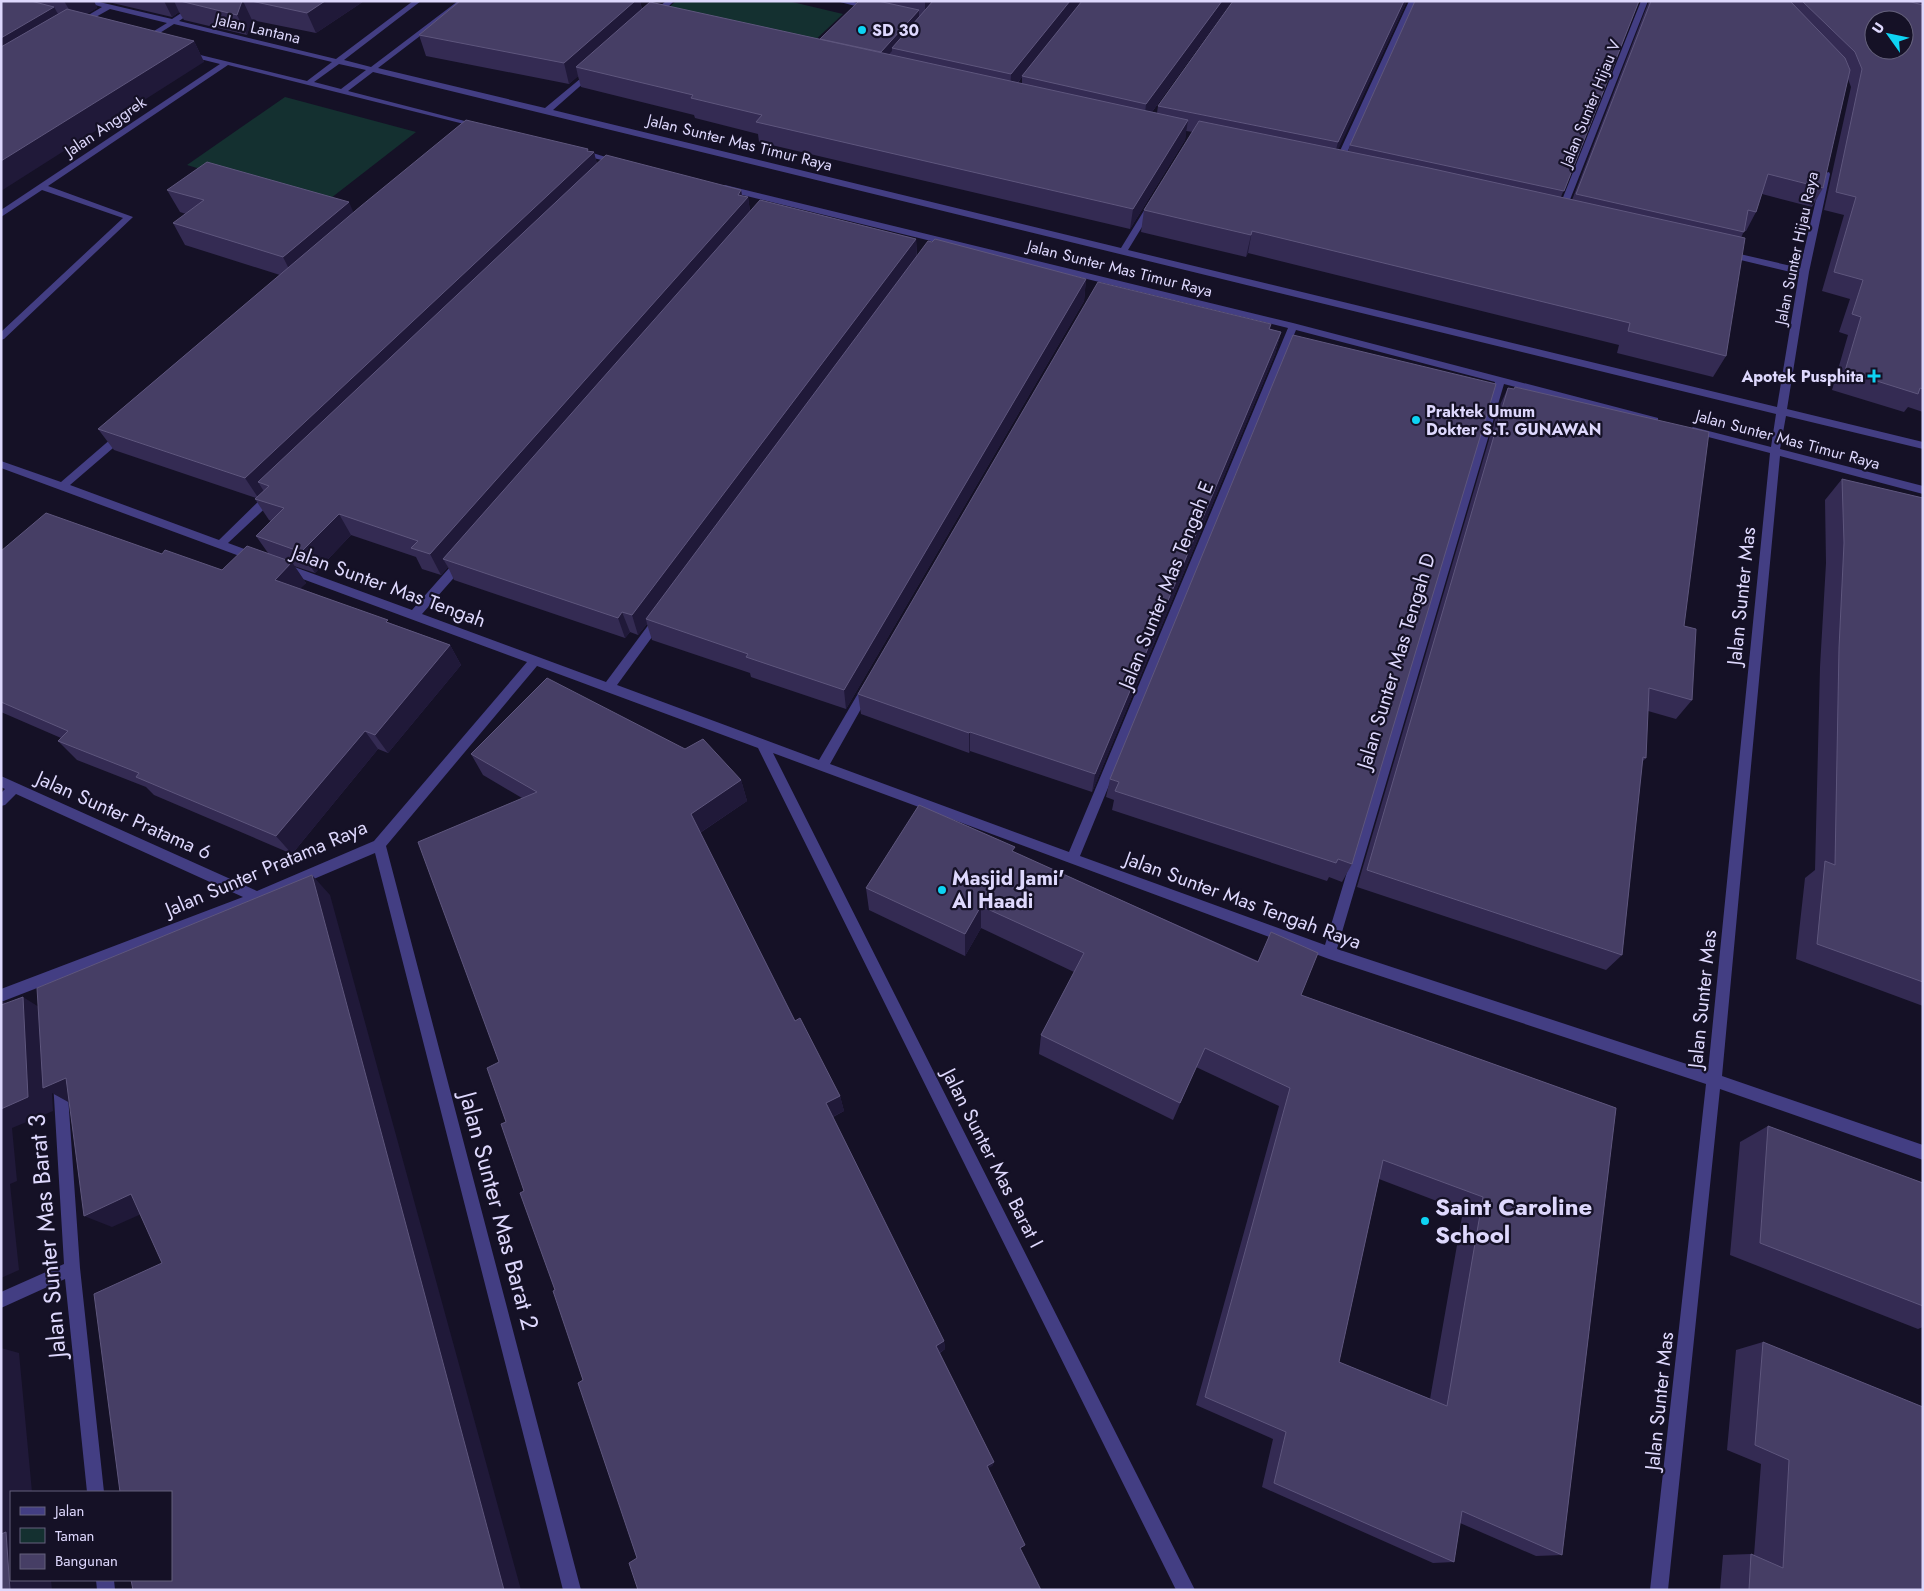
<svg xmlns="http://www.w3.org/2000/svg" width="1924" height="1591" font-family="Jost,sans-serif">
  <rect width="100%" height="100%" fill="#151126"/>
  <path fill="#143030" d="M676,1h112l55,13 -32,30 -145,-34z
    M285,97l131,35 -94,73 -135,-40z"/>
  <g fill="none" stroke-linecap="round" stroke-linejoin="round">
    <path fill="#433e83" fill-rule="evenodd" d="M82,1h13l77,18 28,-18h8l-29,20 157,38 77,-58h8l-77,59 27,7 87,-66h8l-88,67 167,40 47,-39 4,2 -1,2 -42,37 568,138 27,-44 4,-3 4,3 -28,46 649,157 22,-133 -75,-18 -1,-2 4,-3 73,17 22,-94 7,-2 1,2 -21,98 -22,137 136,33v7l-137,-33 -6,33 143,37v8l-143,-38 -58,620 201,69v15l-203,-71 -52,501h-18l56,-506 -377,-125 -556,-206 422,837h-19l-418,-842 -221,-82 -151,180 195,744h-18l-188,-737 -113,48 -261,101v-13l242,-92 -227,-103 -11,11 -4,1v-13l4,-4 -4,-2v-11l256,115 117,-50 153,-179 -246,-91 -1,-3 1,-3h8l123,45 46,-52 4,-1 5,4 -1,3 -44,50 184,68 49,-66h8l2,3 -2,3 -46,63 202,75 44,-75h8l2,3 -2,3 -41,73 239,88 219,-524 -566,-138 -1,-2 4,-3 568,138 365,95v4l-4,1 -150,-39 -167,565 371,122 62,-618 -81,-21 -1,-2 5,-3 78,20 5,-33 -1403,-342 -25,19 136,35 -4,2 -252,-63 -180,121 85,31 -129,122 -3,1v-8l122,-114 -81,-28 -41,27v-7l219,-146 -36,-9v-4l123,30 25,-19 -158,-38 -30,19h-3v-4l26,-16 -57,-14 -32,18h-3v-4l27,-16zM339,64l27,6 -25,19 -27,-7zM1296,330l199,52 -170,563 -245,-89z
      M666,1h8l-17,17h-6v-4z
      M836,1h14l25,7 -4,2z
      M1409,1h7l-75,165 -7,2 -1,-2z
      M1641,1h7l-84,214 -7,2 -1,-2z
      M577,150h6l39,12 -4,2 -41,-10z
      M123,431l4,1v4l-57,49 149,55 48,-47h8l1,3 -1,3 -47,44 33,12 1,3 -1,3h-8l-252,-93v-7l60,21 58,-50z
      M60,1074l5,2 2,5 13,187 24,224h-17l-22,-213 -64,29v-16l63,-28 -11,-183 2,-5z
      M96,1580h18l1,10h-18z"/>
  </g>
  <path fill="#342b53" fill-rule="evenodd" d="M1,1h93l3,7 -11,6 108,27 10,21z
    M104,1h260l-48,32 -64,-13 -5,15 -63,-15 -5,-8 -7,5z
    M640,1l2,8 178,30 39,-38h373l-80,111 5,1 1,-7 75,-105h174l-69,148 10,2 2,-6 289,-144 -78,196 11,3 77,-199h274v411l-15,-5 -4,5 -72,-22 16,-55 -9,-3 11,-33 -28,-8 22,-76 -20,-5 27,-123 -3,-8 -25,109 -11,19 -50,-13 -6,18 -10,19h-2l-3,7 -15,118 -13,21 -96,-24 2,-8 -371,-92 -2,4 -105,-25 3,-22 49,-78 -7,-1 -1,9 -55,89 -371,-87 -1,-8 -63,-16 -1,-3 -113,-28 -3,-11 -9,8 -143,-28 -7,-21zM1022,77v6h-4z
    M588,151l6,1 3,12 144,26 1,6 6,1 2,14 166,28 1,17 169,23 -2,22 -238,408 -95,-32 -1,-4 -98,-33 -5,-16 -9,11 -8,-3 -5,6 -171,-58 -6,-13 -7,8 -19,-6 -6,-12 -65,-22 -36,38 -21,-7 12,17 -6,5 90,35 60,22 11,20 -73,88 -10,-4 -86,105 -138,-59 -8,-8 -69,-27 -19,-19 3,-3 -60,-26v-161l161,3 60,16 46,-17 -12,-17 15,-15 -2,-1 -14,-21 1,-1 -142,-48 -16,-21 182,-154 -95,-30 -12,-22 13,-9 -6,-2 -13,-22 186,23z
    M1271,324l-1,5 11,3 -6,22 -183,438 -122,-41 -1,2 -108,-39 -3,-20z
    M1508,388l176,238 8,74 -16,19 -28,-8 -2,47 -4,4 -20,193 -16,15 -249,-83 141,-478z
    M1842,479l81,19v508l-127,-47 9,-81 10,-8 5,-203 6,-104 -1,-63z
    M471,754l270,26 6,21 -47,32 95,188 45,75 4,15 -11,6 111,224 1,8 -5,4 54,109 -2,4 -355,92 -54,-178 -59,-189 -18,-69 -7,-60 23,-264 -39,-23z
    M1110,779l242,85 -10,18 -13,-5 -2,4 -215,-71 2,-10 -8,-3z
    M1014,852l244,109 13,-29 30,63 315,113 -54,447 -26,1 -76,-33 -6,39 -21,1 -171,-76 11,-48 -77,-34 83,-299 -83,-39 -23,53 -134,-66 2,-19 33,-63 -93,-44 -16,28 -96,-46 -3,-22zM1379,1179l84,32 -33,188 -91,-37z
    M1768,1126l155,57v144l-5,2 -188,-74 10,-113z
    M1763,1342l160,248h-203l3,-35 28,-1 3,1 7,-91 -34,-14 9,-100z"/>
  <path fill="#201939" d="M64,1h30l3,7 -21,13z
    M164,1h10l5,11 -7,5z
    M242,1h1l9,19 -5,15 -10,-20z
    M325,1h39l-48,32 -9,-20z
    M619,1h21l3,17 -67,49 2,9 -9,8 -5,-21z
    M925,1h12l-12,13z
    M1070,1h13l-73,91 1,-18z
    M1222,1h10l-88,122 2,-19z
    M1404,1h3l-74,160 5,-19z
    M54,7l12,21 -65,39v-29z
    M919,10v11l-27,27v3l-11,12v-11z
    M194,41l10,21 -203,129v-30z
    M1188,120l-3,20 -55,89 3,-20z
    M588,149l2,7 4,-4 5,22 -330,312 -11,-4 7,11 -6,6 -14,-21z
    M741,190l2,13 5,-6 3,22 -308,340 5,8 -7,8 -11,-21z
    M349,202l10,23 -65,54 -11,-22z
    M1252,231l-4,22 -2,4 5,-22z
    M916,239l1,22 -271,358 1,5 -9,11 -6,-20z
    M1086,279l-2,22 -238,408 -2,-19z
    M1281,332l-6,22 -183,438 3,-18z
    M339,514l12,21 -36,38 -14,-21z
    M292,562l14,21 -17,17 -14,-20z
    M622,612l8,20 -5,6 -7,-20z
    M450,645l11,20 -73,88 -13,-18z
    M365,731l13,18 -86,105 -16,-18z
    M970,732v19l-1,2v-20z
    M741,780l6,21 -49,33 -7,-20z
    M312,875l18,20 191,695h-17z
    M981,906v22l-16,28v-22z
    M23,997l24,15 19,66 4,25 -18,-10 1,18 -41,17 5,53 -7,3 9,86 -18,8v-169z
    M1,1000l18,10 -18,2z
    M840,1096l4,15 -14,7 -4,-15z
    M131,1194l26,13 -45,20 -28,-11z
    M944,1341l1,8 -8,5 -1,-8z
    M1,1348l18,5 13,139h-21v88h40l1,10h-42l-9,-52z
    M994,1462l-2,4 -6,4 1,-4z"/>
  <path fill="#463e65" stroke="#5e567d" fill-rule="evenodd" d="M1,1h30l23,6 -53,31z
    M180,1h62l-5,14z
    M251,1h74l-18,12z
    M460,1h175l-71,62 -145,-28z
    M859,1h19l41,9 -38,42 -61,-13z
    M933,1h137l-59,73 -119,-26z
    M1082,1h140l-76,103 -124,-28z
    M1233,1h171l-66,141 -180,-36z
    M1415,1h224l-75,190 -214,-46z
    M1651,1h139l55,57 5,12 -27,118 -55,-14 -12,38 -8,-2 -4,22 -168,-38z
    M1802,1h105l16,4v384l-3,-1 -2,6 -73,-23 16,-54 -9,-3 11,-34 -29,-8 22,-75 -20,-5 26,-123 -7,-17zM1874,20h30v30h-30z
    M650,2l538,118 -55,89 -377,-87 6,-7 -71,-17 2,-3 -117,-28z
    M67,9l127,32 -193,120v-114z
    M466,120l122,29 -1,2 7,1 -349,326 -147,-49 263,-223z
    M1199,121l230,47 316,70 -19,118 -98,-25 2,-8 -378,-92 -1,4 -107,-25z
    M606,155l135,35 -3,5 10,2 -318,357 -19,-6 7,-7 -79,-27 -38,38 -45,-16 28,-28 -29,-9 14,-13 -11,-4z
    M207,162l142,40 -66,55 -110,-34 31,-23 -37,-10z
    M760,200l156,39 -284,376 -10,-3 -4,6 -175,-59z
    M935,239l151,40 -242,411 -98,-33 2,-3 -102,-35 282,-378 4,1z
    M1098,282l173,42 -2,5 12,3 -186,442 -125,-42 -1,1 -111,-39z
    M1293,335l203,49 -144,480 -14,-5 -2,4 -221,-72 4,-9 -9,-3z
    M1515,387l194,45 -25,194 12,3 -4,71 -43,-12 -3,70 -3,-1 -21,198 -255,-85 141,-482 6,1z
    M1842,479l81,19v484l-106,-38 8,-83 10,4 4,-217 5,-105z
    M46,513l116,41 3,-4 57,20 25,-24 45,16 -17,18 113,40 -2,2 64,23 -75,90 -10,-4 -89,105 -140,-59 3,-4 -81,-32 10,-10 -67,-29v-151z
    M547,678l138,71 18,-10 38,41 -50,34 104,207 5,-3 40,78 -14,7 118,238 -8,5 58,116 -7,4 38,79 -5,3 21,42h-403l-9,-27 8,-5 -59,-175 5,-3 -30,-89 2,-1 -35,-97 4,-2 -23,-67 5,-2 -19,-54 12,-6 -81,-220 119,-50 -66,-38z
    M919,805l96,42 -3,4 246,111 13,-30 47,21 -17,42 315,113 -54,447 -100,-44 -8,51 -180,-79 12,-51 -81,-35 85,-309 -85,-40 -25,55 -139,-68 43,-82 -103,-47 -16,28 -99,-46zM1383,1160l100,37 -36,209 -108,-44z
    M312,875l192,715h-371l-2,-10h40v-88h-51l-26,-198 68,-31 -31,-69 -47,22 -18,-138 -23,10 -6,-100z
    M23,997l5,100 -27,12v-104z
    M1768,1126l155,57v123l-163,-63z
    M1763,1342l160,65v183h-174l2,-36 32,14 6,-108 -34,-15z
    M6,1532l4,58h-9v-56z"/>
  <g fill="#0ed3f3" stroke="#151126" stroke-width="2">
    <circle cx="862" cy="30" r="5"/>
    <path d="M1871.5 368.5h5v5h5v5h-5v5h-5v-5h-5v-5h5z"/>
    <circle cx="1416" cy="420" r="5"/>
    <circle cx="942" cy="890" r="5"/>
    <circle cx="1425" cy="1221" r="5"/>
  </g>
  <g text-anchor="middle" stroke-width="4.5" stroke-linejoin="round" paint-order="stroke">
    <g font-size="16" fill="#ded8fd" stroke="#151126">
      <text transform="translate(258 28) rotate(13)" y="6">Jalan Lantana</text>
      <text transform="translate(1590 103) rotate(-68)" y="6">Jalan Sunter Hijau V</text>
      <text transform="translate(105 126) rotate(-34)" y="6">Jalan Anggrek</text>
      <text transform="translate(740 142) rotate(14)" y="6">Jalan Sunter Mas Timur Raya</text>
      <text transform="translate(1796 248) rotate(-78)" y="6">Jalan Sunter Hijau Raya</text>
      <text transform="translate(1120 268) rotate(14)" y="6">Jalan Sunter Mas Timur Raya</text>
      <text transform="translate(1788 439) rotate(15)" y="6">Jalan Sunter Mas Timur Raya</text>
    </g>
    <g font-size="16" font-weight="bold" fill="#ded8fd" stroke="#151126" text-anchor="start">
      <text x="872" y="36">SD 30</text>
      <text x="1864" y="382" text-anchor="end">Apotek Pusphita</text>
      <text x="1426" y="417">Praktek Umum<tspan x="1426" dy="18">Dokter S.T. GUNAWAN</tspan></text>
    </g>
    <g font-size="20" fill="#ded8fd" stroke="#151126">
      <text transform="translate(1166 585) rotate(-68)" y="7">Jalan Sunter Mas Tengah E</text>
      <text transform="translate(389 586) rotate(20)" y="7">Jalan Sunter Mas Tengah</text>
      <text transform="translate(1741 596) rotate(-84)" y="7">Jalan Sunter Mas</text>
      <text transform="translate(1396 661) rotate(-73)" y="7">Jalan Sunter Mas Tengah D</text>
      <text transform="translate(124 815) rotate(24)" y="7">Jalan Sunter Pratama 6</text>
      <text transform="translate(266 868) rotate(-23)" y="7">Jalan Sunter Pratama Raya</text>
      <text transform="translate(1243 900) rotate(20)" y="7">Jalan Sunter Mas Tengah Raya</text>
      <text transform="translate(1702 999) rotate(-84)" y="7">Jalan Sunter Mas</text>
      <text transform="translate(993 1158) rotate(63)" y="7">Jalan Sunter Mas Barat I</text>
      <text transform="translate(1659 1401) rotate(-84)" y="7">Jalan Sunter Mas</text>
    </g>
    <g font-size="20" font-weight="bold" fill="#ded8fd" stroke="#151126" text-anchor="start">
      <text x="952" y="885">Masjid Jami'<tspan x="952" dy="23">Al Haadi</tspan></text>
    </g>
    <g font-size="24" font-weight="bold" fill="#ded8fd" stroke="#151126" text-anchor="start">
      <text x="1435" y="1215">Saint Caroline<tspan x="1435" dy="28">School</tspan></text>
    </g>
    <g font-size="24" fill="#ded8fd" stroke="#151126">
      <text transform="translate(499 1211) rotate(75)" y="8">Jalan Sunter Mas Barat 2</text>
      <text transform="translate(47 1236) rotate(-95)" y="8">Jalan Sunter Mas Barat 3</text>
    </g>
  </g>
  <rect width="1924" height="1591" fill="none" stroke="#ded8fd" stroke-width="5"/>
  <rect x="10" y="1491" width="162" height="90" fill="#151126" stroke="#65617c"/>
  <rect x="20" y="1507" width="25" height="8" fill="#433e83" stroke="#65617c"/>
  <text x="55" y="1516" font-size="15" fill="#ded8fd">Jalan</text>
  <rect x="20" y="1528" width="25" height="15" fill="#143030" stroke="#65617c"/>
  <text x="55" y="1541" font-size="15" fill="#ded8fd">Taman</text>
  <rect x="20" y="1554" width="25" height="15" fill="#463e65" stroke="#65617c"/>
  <text x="55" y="1566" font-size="15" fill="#ded8fd">Bangunan</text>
  <g transform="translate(1889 35) rotate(303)"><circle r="24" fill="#151126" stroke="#65617c"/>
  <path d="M0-4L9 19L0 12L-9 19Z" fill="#0ed3f3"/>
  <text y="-8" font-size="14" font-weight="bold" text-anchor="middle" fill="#ded8fd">U</text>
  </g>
</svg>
